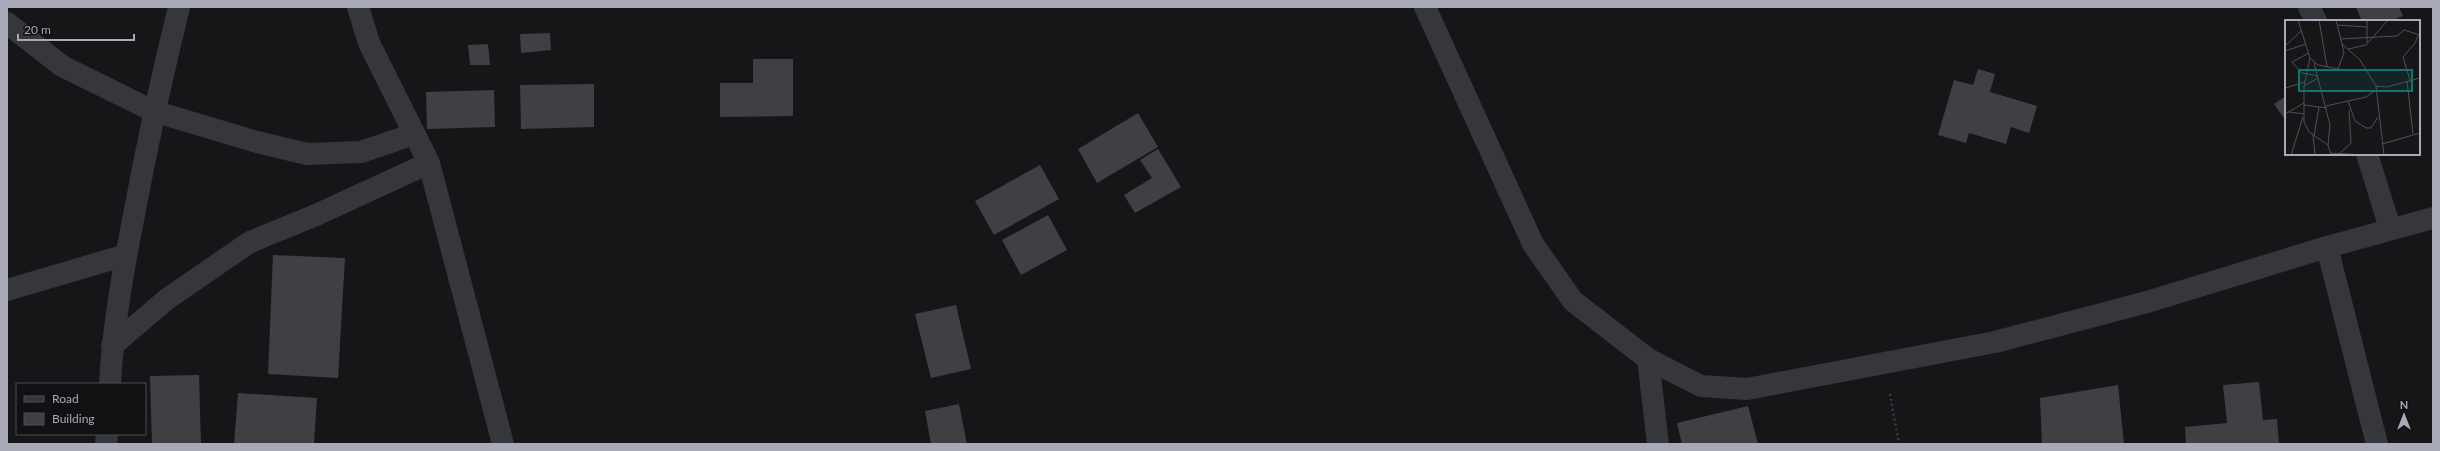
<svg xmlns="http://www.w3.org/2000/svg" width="2440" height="451" font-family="Lato,sans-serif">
  <rect width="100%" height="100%" fill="#161517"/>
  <path fill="#403f44" d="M2356,7h43l4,9 -12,5h-29z
    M550,33l1,17 -30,3 -1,-19z
    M488,44l2,21h-20l-2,-20z
    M753,59h40v57l-73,1v-34h33z
    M1978,69l17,5 -5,18 47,14 -8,27 -18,-6 -5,17 -37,-11 -3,10 -28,-8 16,-55 19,5z
    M594,84v43l-73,2 -1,-44z
    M494,90l1,37 -68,2 -1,-37z
    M2286,96v25l-12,-17z
    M1138,113l20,34 -61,36 -19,-34z
    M1158,149l23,38 -46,26 -11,-18 28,-17 -12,-18z
    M1040,165l19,34 -65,36 -19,-34z
    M1048,215l19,35 -46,25 -19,-35z
    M273,255l72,3 -7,120 -70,-4z
    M956,305l15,64 -40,9 -16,-64z
    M199,375l2,69h-49l-2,-68z
    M2259,382l4,38 14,-1 2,25h-93l-1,-17 42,-4 -4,-38z
    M2118,385l6,59h-82l-2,-46z
    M238,393l79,5 -3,46h-80z
    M959,404l8,40h-36l-6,-33z
    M1748,406l10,38h-76l-5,-21z"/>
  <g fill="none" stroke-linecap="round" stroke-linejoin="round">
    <path stroke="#3d3d43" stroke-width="2.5" stroke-dasharray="2 3" stroke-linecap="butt" d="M1890,394l9,50"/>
    <path stroke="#36373c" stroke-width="22" d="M358,7l11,36 60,120 74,281
      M1425,7l108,237 40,57 75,58 53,27 46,3 248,-47 152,-40 180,-55 106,-29
      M2309,7l7,14
      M7,23l55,43 91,45 104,31 50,12 54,-2 53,-18
      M2367,154l23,74
      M2327,247l50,197
      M7,290l119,-35
      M112,346l55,-47 83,-57 66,-27 113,-52
      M1648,359l10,85
      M110,384c3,-57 13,-113 24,-169 13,-70 28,-139 45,-208
      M106,444l1,-10"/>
  </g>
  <g transform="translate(2285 20)">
    <rect width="135" height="135" fill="#161517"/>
    <path fill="none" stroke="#505157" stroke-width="1" d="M13,0l12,38 -6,28v36l5,10 19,13 3,10M34,0l8,47M51,0l6,24 18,16 16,26 11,1 33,-9M52,5l30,2M55,19l57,-3 7,-6 16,5M82,23v-23M0,26l16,-15M63,29l18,-4 22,-25M0,31l21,-7M24,33l-17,9 10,11 16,3M25,38l8,7 20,4 6,-16 -2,-9M29,43l16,62 -2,20M125,60l-7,-23 12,-14 4,-9M122,61l6,53M19,66l14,-8M91,66l8,69M0,68l20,-6M63,81l7,20 11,7h5l7,-11M19,85l23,3M41,86l40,-9 10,-7M4,92l15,2M0,94l19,-11M28,115l2,20M29,116l5,-29M97,124l38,-11M45,133l35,2M55,133l11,-10 -2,-33M6,135l12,-38"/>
    <path fill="#0f766e" fill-opacity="0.15" stroke="#0f766e" stroke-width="2" d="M14,50h113v21h-113z"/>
    <rect width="135" height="135" fill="none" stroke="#a8aab7" stroke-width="2"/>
  </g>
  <rect width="2440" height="451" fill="none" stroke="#a8aab7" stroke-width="16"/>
  <rect x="16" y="383" width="130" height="52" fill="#111012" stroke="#4d4e54"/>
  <rect x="24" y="396" width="20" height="6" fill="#36373c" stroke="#4d4e54"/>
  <text x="52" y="403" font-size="12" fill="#a8aab7">Road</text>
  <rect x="24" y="413" width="20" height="12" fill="#403f44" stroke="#4d4e54"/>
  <text x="52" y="423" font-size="12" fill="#a8aab7">Building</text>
  <g transform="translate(2404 415)" stroke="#111012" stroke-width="3" paint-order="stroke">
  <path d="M0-3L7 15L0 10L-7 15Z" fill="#a8aab7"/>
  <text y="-6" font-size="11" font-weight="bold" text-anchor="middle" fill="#a8aab7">N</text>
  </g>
  <path d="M18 34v6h116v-6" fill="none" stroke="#a8aab7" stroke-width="2"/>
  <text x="24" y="34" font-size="12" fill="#a8aab7" stroke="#111012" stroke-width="3" paint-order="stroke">20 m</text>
</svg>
